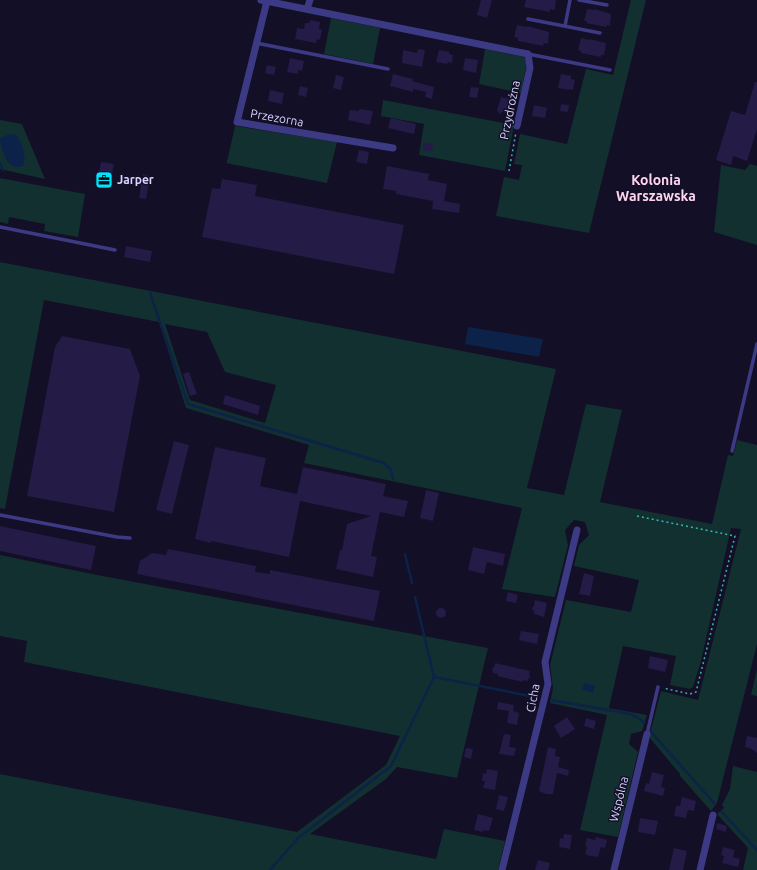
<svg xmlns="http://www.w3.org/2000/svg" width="757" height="870" font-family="Ubuntu,sans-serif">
  <rect width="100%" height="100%" fill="#130f26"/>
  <path fill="#12302f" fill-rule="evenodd" d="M631,0h15l-57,233 -93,-17 8,-39 15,3 3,-15 -8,-1 6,-30 47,10 19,-75 27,6z
    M331,18l49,10 -7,36 -49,-10z
    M485,49l39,8 3,5 -6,31 -42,-9z
    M383,100l131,25 -9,46 -86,-16 5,-31 -43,-8z
    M0,120l22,4 23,55 -45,-10z
    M235,126l102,16 -10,41 -101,-20 1,-1z
    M750,164l7,2v79l-43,-13 7,-67 24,5z
    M0,178l85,16 -7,43 -34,-6 1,-7 -36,-7 -1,7 -8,-2z
    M0,262l556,107 -29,119 37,7 22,-91 36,6 -22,92 112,22 16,-69 5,1 4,-16 20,5v199l-40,159 -6,8 -31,-35v-2l-31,-37 12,-46 37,9 43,-171 -10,-1 -30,133 -8,26 -3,2 -20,-4 6,-29 -53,-10 -14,62 38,7 -5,16 -11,3 -2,10 9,8 -20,85 -38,-7 27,-115 -57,-12 3,-15 -3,-23 16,-65 65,12 8,-32 -65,-14 5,-21 10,-10 -4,-13 -11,-2 -9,10 3,15 -13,52 -53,-8 20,-81 -218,-45 5,-18 -123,-37 -27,-86 -115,-22 -39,209 -5,-1zM165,324l42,8 18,40 51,13 -11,38 -75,-23z
    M0,555l97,20 391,73 -31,130 -60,-11 -11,12 -76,55 126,25 8,-30 61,12 -7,29h-498v-96l297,58 89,-67 14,-29 -376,-74 3,-21 -27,-5z
    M757,669v27l-6,-1z
    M733,766l24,6v98h-14l5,-22 -31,-34 7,-6 -2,-3 8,-16z"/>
  <path fill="#0c2248" d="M10,134l6,1c6,7 10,20 8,29l-3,3c-3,0 -7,0 -10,-2 -5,-2 -11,-21 -11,-27z
    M468,327l75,12 -4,18 -74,-13z
    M586,683l9,3 -2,7 -11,-4 2,-5z"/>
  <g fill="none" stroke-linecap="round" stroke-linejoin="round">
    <path stroke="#0c2248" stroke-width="2.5" d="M0,163l3,7
      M150,293l38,111 196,59 7,7 2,9
      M405,554l7,29
      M434,677l101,20
      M551,700l80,14 10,6 3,3
      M650,731l64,72
      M722,812l35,38
      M270,870l28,-32 93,-72 43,-89 -19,-80"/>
  </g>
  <path fill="#241b47" d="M481,0h11l-5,18 -10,-3z
    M526,0h30l-1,10 -5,-1v3l-26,-5z
    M587,9l8,1v-1l16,5 -1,12 -3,-1 -1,2 -20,-4 1,-2h-3z
    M310,20l10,2 -1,7 3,1 -2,10 -3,-1 -1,4 -21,-4 2,-11 7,1 1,-6h4z
    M517,25l10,2v-1l22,6 -1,12 -4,-1 -1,3 -25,-5v-3l-4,-1z
    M581,38l8,2v-1l17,4 -2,12h-3v2l-20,-4v-2l-3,-1z
    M418,49l7,1 -3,17 -20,-4 1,-13 14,3z
    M439,50l11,2 -1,2 4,1 -1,8 -4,-1 -1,2 -11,-2z
    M290,58l14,3 -2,10 -4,-1v4l-11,-2z
    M465,58l13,2 -2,13 -13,-3z
    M267,65l9,2 -2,8 -9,-2z
    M393,74l20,5 -1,2 22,6 -2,12 -7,-2 1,-5 -13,-3v3l-23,-6z
    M561,74l10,2v3l4,1 -2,10 -4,-1v1l-11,-2z
    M336,75l8,2 -3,13 -8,-2z
    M755,82h2v47l-10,32 -14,-5 -2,9 -15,-5 15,-49 14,4z
    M300,86l8,2 -2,9 -8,-2z
    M471,87l8,1 -2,10 -8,-1z
    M270,90l14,3 -2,11 -14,-3z
    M501,97l9,2 -2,14 -6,-1 -2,2 -3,-4z
    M561,104l8,1 -1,7 -8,-1z
    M534,105l13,3 -2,10 -13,-2z
    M359,109l14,2 -3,14 -22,-5 2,-10 9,1z
    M391,118l25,6 -2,10 -26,-6z
    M424,142l9,2 -1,8 -9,-2z
    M359,150l10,2 -2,12 -11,-2z
    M101,162l13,2 -5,25 -13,-2z
    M387,166l42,8 -1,6 19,4 -3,17 16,3 -1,9 -27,-4 1,-8 -37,-7v-3l-13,-2z
    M143,174l7,2 -4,23 -7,-1z
    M222,179l35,6 -2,11 149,29 -10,49 -192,-37 10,-49 8,1z
    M126,246l26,5 -2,11 -26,-5z
    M62,336l68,13 10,27 -26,136 -87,-16 28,-149z
    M189,372l8,22 -7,2 -7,-22z
    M225,395l35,11 -2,9 -35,-11z
    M174,441l15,4 -17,69 -16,-4z
    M215,447l51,11 -6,28 37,8 6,-27 83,17 -3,12 25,5 -4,16 -24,-5 -9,44 6,1 -4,20 -37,-8 4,-19h2l5,-26 24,-8 -71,-15 -11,56 -78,-16v2l-16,-4z
    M426,490l13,3 -6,28 -13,-3z
    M0,526l96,20 -5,24 -91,-19z
    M473,547l32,7 -2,12 -16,-4 -3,12 -16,-4z
    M168,549l88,17 -1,6 15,2v-4l110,21 -6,30 -237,-47 3,-13 12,-8 14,2z
    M584,573l10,3 -4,20 -11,-2z
    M508,592l10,3 -2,8 -10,-2z
    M535,600l12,3 -3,14 -10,-3v-2l-2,-4 2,-2z
    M436 613a5 5 0 1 1 10 0a5 5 0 1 1-10 0Z
    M521,631l18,3 -2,10 -18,-4z
    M650,656l18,4 -3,12 -17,-4z
    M495,663l35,8 -1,4 2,2 -3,2v2l-5,-1v2l-26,-6 1,-2 -5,-1 -1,-4 2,-2z
    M498,702l16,3 -1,6 6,2 -2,12 -10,-2 2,-12 -12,-2z
    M567,717l8,12 -14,9 -7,-12z
    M586,718l10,3 -2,8 -10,-3z
    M504,734l7,1 -2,12 7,1 -2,8 -15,-2z
    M747,736l10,2v15l-7,-5 -5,-1z
    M548,747l8,2 -1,7 5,1 -2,10 11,3 -1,6 -11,-3 -4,21h-7l-7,-3z
    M466,748l7,1 -2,10 -7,-2z
    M487,769l11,2 -3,19 -12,-2 2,-7h-3l1,-8 3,1z
    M652,772l12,3 -3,12 4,1 -2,8 -19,-5 2,-8 3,1z
    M499,795l9,2 -4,14 -8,-2z
    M682,797l14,4 -2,10 -6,-1 -2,8 -12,-2 2,-10h4z
    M478,814l15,4 -4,13 -6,-1v2l-9,-2z
    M640,818l18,3 -3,14 -17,-3z
    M717,823l10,3 -1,6 -10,-3z
    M564,834l8,1 -2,14 -11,-2 1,-9 3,1z
    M596,837l11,3 -2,8 -4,-1 -3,10 -8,-1 -5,-2 2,-8h-2l2,-8 8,2z
    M723,847l12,3 -2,7 7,2 -2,8 -16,-4 2,-7 -3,-1z
    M674,848l13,3 -4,19h-14z
    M538,860l12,3 -2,7h-13z"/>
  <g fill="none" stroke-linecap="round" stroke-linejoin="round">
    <path stroke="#2fb8b0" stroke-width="1.5" stroke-dasharray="2 3" stroke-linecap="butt" d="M509,171l7,-39
      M637,516l98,20 -39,156 -6,2 -27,-6"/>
    <path stroke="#3d3a85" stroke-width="3.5" d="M579,0l28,5
      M528,19l72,14
      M565,26l5,-26
      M256,43l132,26
      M528,54l82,16
      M0,227l115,23
      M732,451l25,-107
      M0,515l117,22 13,1
      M647,734l11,-47"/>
    <path stroke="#3d3a85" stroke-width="7" d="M261,0l267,54 2,14 -13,58
      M267,1l-30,121 156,26
      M307,9l3,-9
      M502,870l46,-186 -3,-22 32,-132
      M614,870l33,-136
      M700,870l13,-55"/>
  </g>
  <defs>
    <g id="office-square" transform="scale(0.9)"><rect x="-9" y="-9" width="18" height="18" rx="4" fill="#00e5ff" stroke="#130f26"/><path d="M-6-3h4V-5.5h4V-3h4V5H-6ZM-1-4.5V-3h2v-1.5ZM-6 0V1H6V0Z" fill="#111"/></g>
  </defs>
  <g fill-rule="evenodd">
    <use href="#office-square" x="104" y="180"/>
  </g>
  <g text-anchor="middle" stroke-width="3" stroke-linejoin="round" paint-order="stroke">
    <g font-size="12" fill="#d9d4ff" stroke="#130f26">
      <text transform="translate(510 110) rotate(-78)" y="4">Przydrożna</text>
      <text transform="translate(277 118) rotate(10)" y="4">Przezorna</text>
      <text transform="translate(533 698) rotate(-79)" y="4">Cicha</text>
      <text transform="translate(619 799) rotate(-76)" y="4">Wspólna</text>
    </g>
    <g font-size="12" font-weight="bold" fill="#d9d4ff" stroke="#130f26" text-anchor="start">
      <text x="117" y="184">Jarper</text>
    </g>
    <g font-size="14" font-weight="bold" fill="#ffd6f0" stroke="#130f26">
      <text x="656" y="185">Kolonia<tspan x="656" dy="16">Warszawska</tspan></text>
    </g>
  </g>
</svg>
